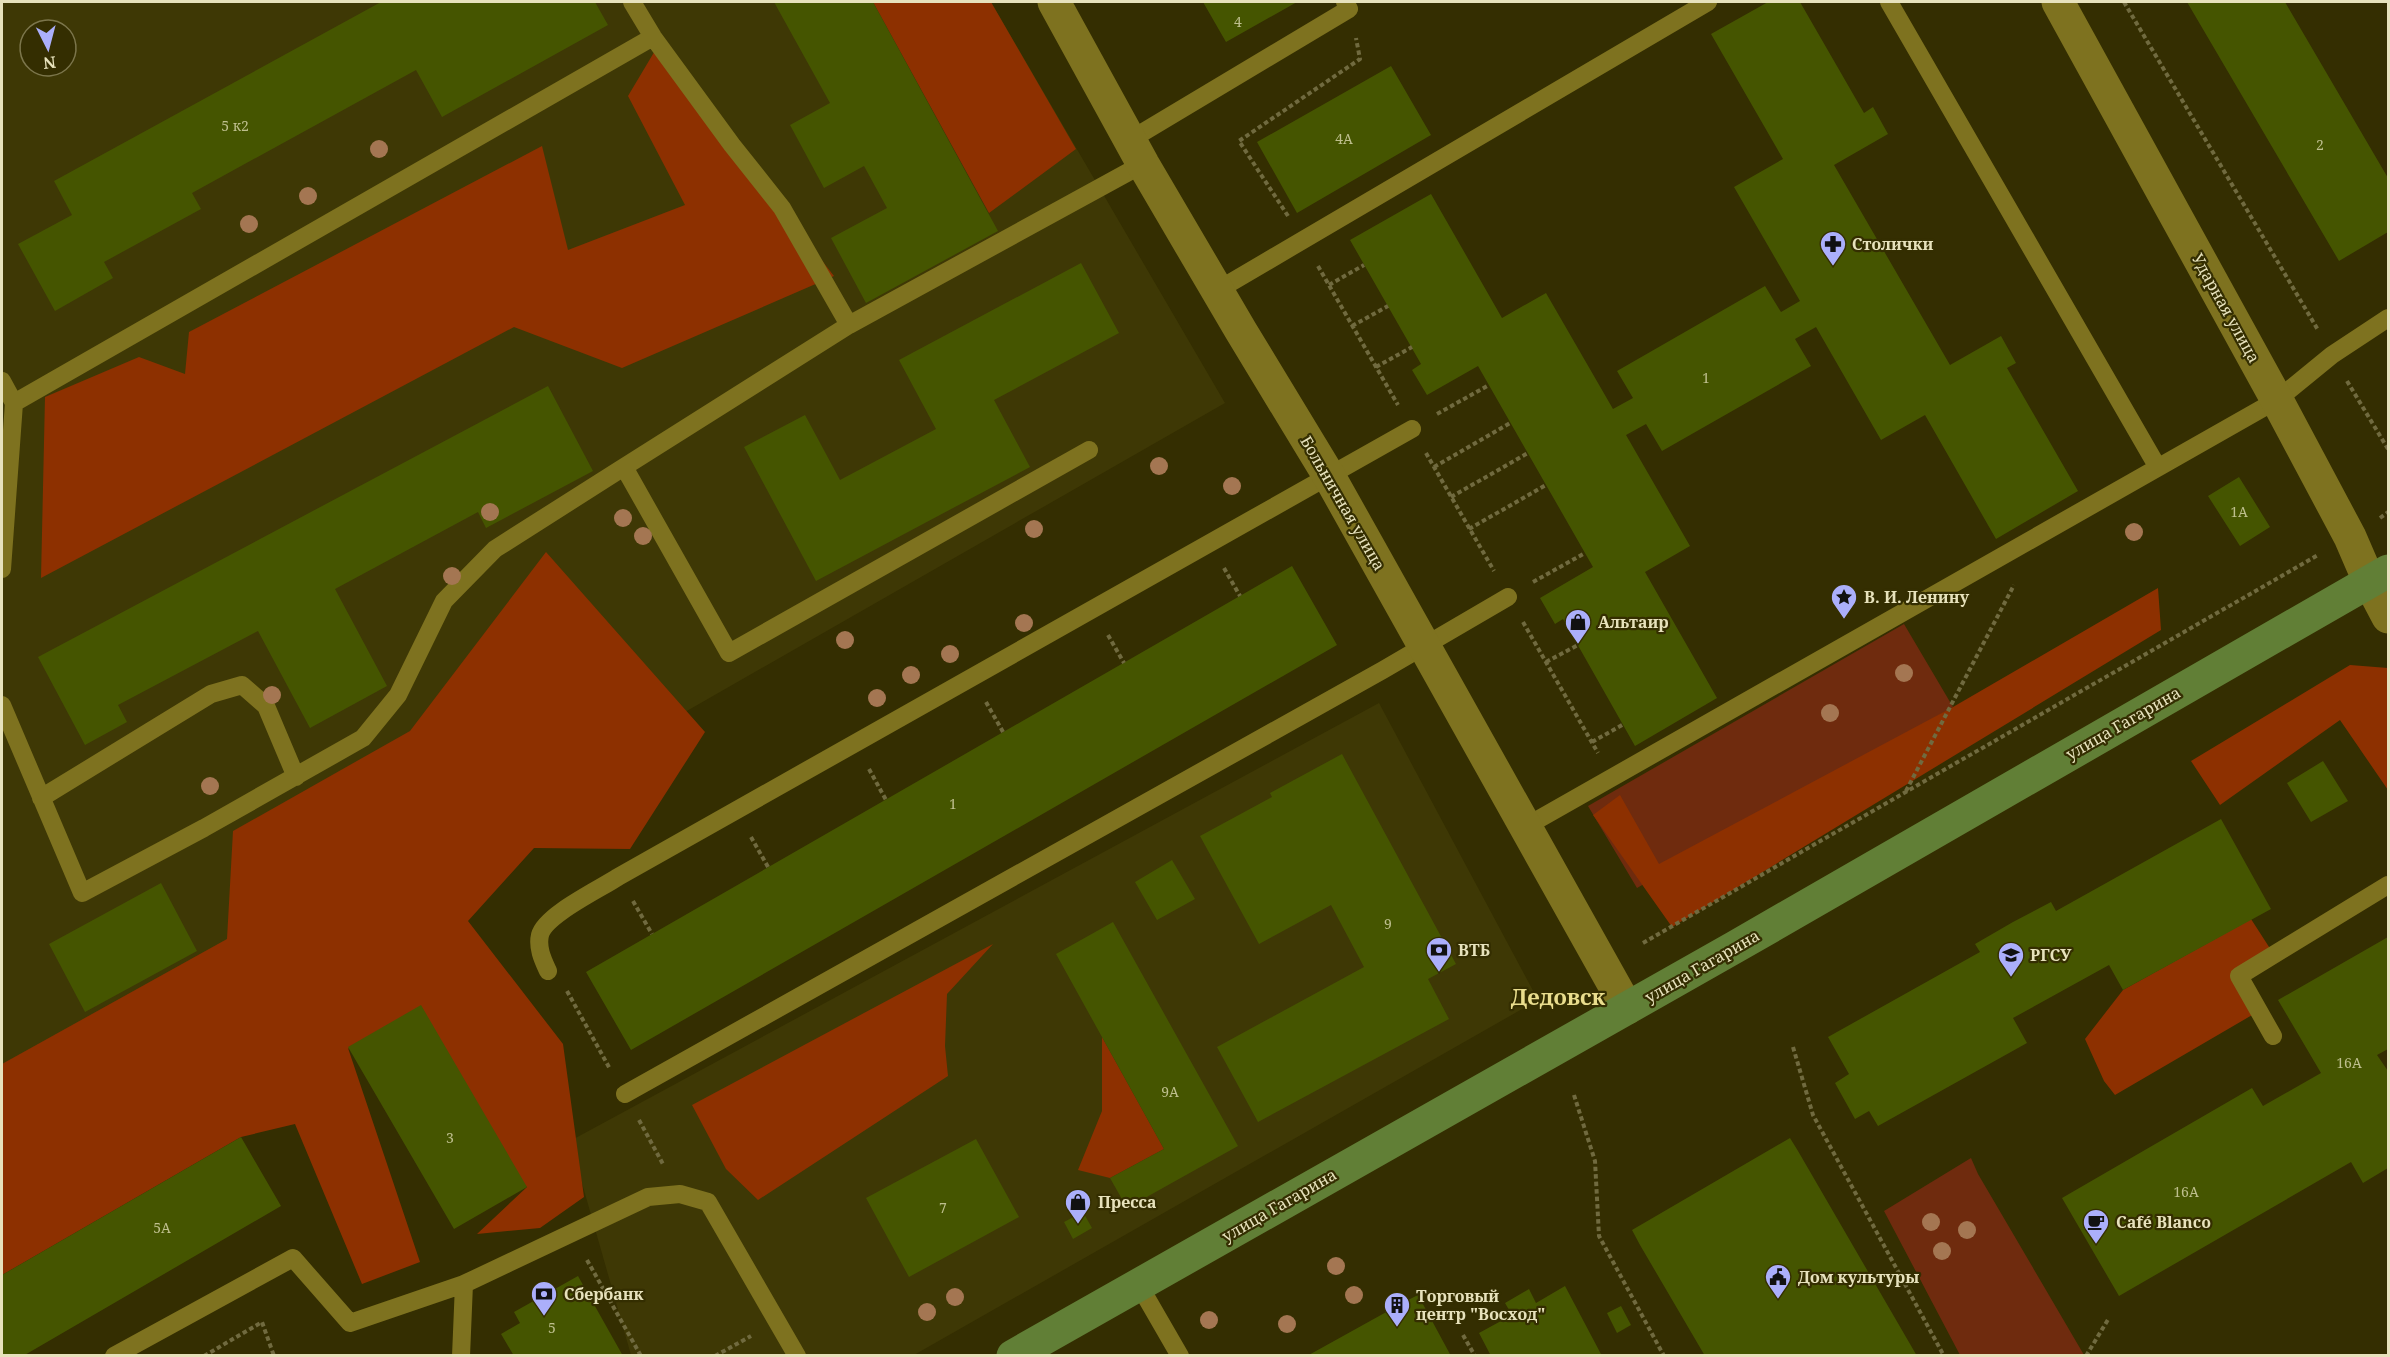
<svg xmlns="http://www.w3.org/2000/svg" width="2390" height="1357" font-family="'Noto Serif',serif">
  <rect width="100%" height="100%" fill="#342e01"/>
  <path fill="#3e3805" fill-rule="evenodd" d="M5,2h986l234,401 -1223,700v-1100zM30,30h36v36h-36z
    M1379,703l159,297 -624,355h-283l-61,-214z"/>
  <path fill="#6f2b0e" d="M1904,624l49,83 -316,181 -49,-82z
    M1971,1158l7,16 106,181h-124l-76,-144z"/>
  <path fill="#8d3000" d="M873,2h118l85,147 -87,64z
    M656,49l178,227 -212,92 -108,-41 -473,251 4,-181 94,-40 46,17 4,-42 353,-186 26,104 117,-45 -57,-109z
    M546,552l159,180 -75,117 -96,-1 -66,73 95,123 21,153 -44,31 -63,6 50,-47 -179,-139 72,214 -58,22 -67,-160 -54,13 -239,138v-211l225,-125 6,-108 177,-100z
    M2158,588l3,42 -489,297 -79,-112 27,-20 39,69 294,-157z
    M2350,665l38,3v122l-48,-70 -120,85 -29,-44z
    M2251,919l20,31 -32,26 20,35 -144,84 -11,-14 -19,-42 38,-49z
    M993,944l-46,50 -2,52 3,30 -190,124 -32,-31 -34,-64z
    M1102,1037l62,112 -54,29 -32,-8 24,-59z"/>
  <path fill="#455500" d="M381,2h214l13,23 -166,92 -26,-47 -224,123 9,16 -97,53 9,16 -58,33 -37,-67 54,-29 -18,-34z
    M774,2h99l125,229 -132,72 -35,-65 56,-30 -23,-42 -40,22 -34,-63 40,-22z
    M1203,2h94l-71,40z
    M1768,2h32l64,111 9,-6 15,27 -54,31 116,200 51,-29 15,27 -9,5 71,123 -82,48 -71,-124 -44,25 -65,-113 -21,12 16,27 -149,85 -16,-27 -20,11 64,111 -45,26 72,126 -82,48 -72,-127 -8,5 -15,-26 53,-31 -115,-201 -51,29 -15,-25 9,-6 -71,-124 81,-46 71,124 44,-25 67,116 20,-11 -16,-27 148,-85 16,26 19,-11 -66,-114 49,-28 -72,-125z
    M2187,2h98l103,176v54l-49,29z
    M1391,66l40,69 -134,78 -40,-71z
    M1081,263l38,70 -125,67 36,67 -214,114 -72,-134 61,-32 35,65 96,-51 -37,-69z
    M548,386l45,85 -107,57 -8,-16 -143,77 52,97 -77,42 -52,-97 -140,74 9,17 -42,23 -47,-88z
    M2239,477l31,50 -30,19 -32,-50z
    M1292,566l45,79 -706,405 -45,-78z
    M1342,754l114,210 -28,15 21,40 -191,103 -41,-75 147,-80 -33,-62 -72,39 -59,-108 72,-39 -2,-4z
    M2323,761l25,40 -37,21 -24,-39z
    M2221,819l50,90 -148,81 -14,-25 -96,53 14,25 -149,83 -9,-15 -14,8 -20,-36 14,-9 -21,-37 152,-85 -5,-8 38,-22 38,-20 5,9z
    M1172,860l23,39 -38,21 -22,-38z
    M161,883l36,68 -112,61 -36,-68z
    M1113,922l125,224 -111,62 -17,-30 54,-29 -108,-195z
    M2388,937v112l-11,6 11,16v97l-25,15 -12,-21 -232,134 -57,-98 190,-110 11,18 58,-33 -43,-73z
    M421,1005l106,182 -73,42 -106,-182z
    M241,1137l40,69 -258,150h-21v-81z
    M1790,1138l8,13 119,205h-212l-65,-111 -8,-15z
    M976,1139l43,78 -110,60 -43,-79z
    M1083,1212l9,16 -19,11 -9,-17z
    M578,1276l45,80h-109l-13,-22 19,-11 -6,-11z
    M1565,1286l37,70h-111l-12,-23 33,-18 -7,-12 24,-14 7,14z
    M1418,1295l33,61h-144l101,-56z
    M1621,1306l10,19 -14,8 -10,-20z"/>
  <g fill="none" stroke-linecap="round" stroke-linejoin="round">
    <path stroke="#706a3f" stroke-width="4" stroke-dasharray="4.5 3" stroke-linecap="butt" d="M2124,2l194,328
      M1288,216l-49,-75 121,-82 -4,-21
      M1318,266l80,139
      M1329,285l35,-20
      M1352,326l36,-20
      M1376,367l36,-20
      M2347,381l41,68
      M1437,414l52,-29
      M1426,453l68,118
      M1434,467l76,-44
      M1451,497l77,-44
      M2380,518l8,-6
      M1469,529l77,-44
      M1224,568l16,28
      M1533,582l52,-29
      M1523,622l75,131
      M1108,635l16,28
      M1546,662l32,-17
      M986,702l17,30
      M1592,742l32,-18
      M869,769l17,31
      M1906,791l108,-206
      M751,837l17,30
      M633,901l19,33
      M1643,943l675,-388
      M567,991l43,78
      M1793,1047l20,68 131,241
      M1574,1095l21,66 4,75 65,120
      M639,1120l25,46
      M587,1260l54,96
      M1463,1335l12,21
      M204,1356l58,-34 12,34
      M715,1356l36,-20
      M2086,1356l23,-38"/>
    <path stroke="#7e721f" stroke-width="18" d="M632,2l21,35 79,108 50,63 67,117
      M1889,2l268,464
      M1130,140l219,-131 -4,-7
      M1218,290l490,-288
      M2,381l12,22
      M1089,450l-360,203 -105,-186 225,-142 294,-161
      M2,569l12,-166 639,-366
      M2,705l80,188 122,-65 159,-90 35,-43 46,-94 51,-52 129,-82
      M41,798l170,-104 31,-9 24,21 30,71
      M1525,827l752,-427 55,-45 56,-37
      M548,971c-5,-11 -11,-23 -8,-36 5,-20 60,-46 78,-58l794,-448
      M2273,1036l-34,-60 149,-91
      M625,1094l758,-424 125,-73
      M1139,1285l41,71
      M114,1356l179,-98 57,65 114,-39
      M461,1356l3,-72 184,-87 32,-3 28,8 89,154"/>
    <path stroke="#7e721f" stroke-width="33" d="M1054,2l89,162 98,167 88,145 298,532
      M2058,2l219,398 73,137 19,44 19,36"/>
    <path stroke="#617f36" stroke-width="33" d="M1013,1356l722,-409 653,-376"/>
  </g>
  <g fill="#a47652">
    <circle cx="379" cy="149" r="9"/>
    <circle cx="308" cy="196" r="9"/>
    <circle cx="249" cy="224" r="9"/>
    <circle cx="1159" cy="466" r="9"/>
    <circle cx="1232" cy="486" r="9"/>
    <circle cx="490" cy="512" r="9"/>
    <circle cx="623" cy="518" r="9"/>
    <circle cx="1034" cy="529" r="9"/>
    <circle cx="2134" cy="532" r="9"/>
    <circle cx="643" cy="536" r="9"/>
    <circle cx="452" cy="576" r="9"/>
    <circle cx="1024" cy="623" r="9"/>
    <circle cx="845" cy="640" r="9"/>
    <circle cx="950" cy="654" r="9"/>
    <circle cx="1904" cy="673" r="9"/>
    <circle cx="911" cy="675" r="9"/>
    <circle cx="272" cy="695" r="9"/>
    <circle cx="877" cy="698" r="9"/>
    <circle cx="1830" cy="713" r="9"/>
    <circle cx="210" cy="786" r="9"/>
    <circle cx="1931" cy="1222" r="9"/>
    <circle cx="1967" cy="1230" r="9"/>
    <circle cx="1942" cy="1251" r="9"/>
    <circle cx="1336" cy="1266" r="9"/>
    <circle cx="1354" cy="1295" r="9"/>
    <circle cx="955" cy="1297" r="9"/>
    <circle cx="927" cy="1312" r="9"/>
    <circle cx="1209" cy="1320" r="9"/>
    <circle cx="1287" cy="1324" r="9"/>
  </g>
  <defs>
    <g id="pharmacy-pin" transform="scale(1.35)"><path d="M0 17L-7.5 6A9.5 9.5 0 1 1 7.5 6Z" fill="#abaffb" stroke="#342e01"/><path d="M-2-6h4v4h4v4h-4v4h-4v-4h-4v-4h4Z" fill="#111"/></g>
    <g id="sight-pin" transform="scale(1.35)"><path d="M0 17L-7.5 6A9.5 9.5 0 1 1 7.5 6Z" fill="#abaffb" stroke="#342e01"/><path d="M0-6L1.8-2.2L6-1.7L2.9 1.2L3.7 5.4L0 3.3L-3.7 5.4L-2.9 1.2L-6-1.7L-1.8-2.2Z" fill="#111"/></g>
    <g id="shop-pin" transform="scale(1.35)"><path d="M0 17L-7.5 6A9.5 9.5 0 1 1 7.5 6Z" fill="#abaffb" stroke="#342e01"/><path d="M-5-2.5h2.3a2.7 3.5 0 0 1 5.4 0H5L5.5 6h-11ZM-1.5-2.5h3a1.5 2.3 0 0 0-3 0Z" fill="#111"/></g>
    <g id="bank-pin" transform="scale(1.35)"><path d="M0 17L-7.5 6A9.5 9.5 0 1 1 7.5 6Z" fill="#abaffb" stroke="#342e01"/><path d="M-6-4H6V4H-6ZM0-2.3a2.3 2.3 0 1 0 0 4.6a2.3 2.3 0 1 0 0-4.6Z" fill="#111"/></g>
    <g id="university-pin" transform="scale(1.35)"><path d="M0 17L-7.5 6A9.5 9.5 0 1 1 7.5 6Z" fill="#abaffb" stroke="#342e01"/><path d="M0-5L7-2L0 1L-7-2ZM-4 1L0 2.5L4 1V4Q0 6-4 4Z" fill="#111"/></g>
    <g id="cafe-pin" transform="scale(1.35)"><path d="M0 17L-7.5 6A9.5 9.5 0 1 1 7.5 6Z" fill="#abaffb" stroke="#342e01"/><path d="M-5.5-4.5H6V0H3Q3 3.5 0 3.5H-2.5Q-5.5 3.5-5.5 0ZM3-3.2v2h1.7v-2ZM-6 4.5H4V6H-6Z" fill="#111"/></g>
    <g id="civic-pin" transform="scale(1.35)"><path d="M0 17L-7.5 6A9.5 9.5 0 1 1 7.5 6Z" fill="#abaffb" stroke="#342e01"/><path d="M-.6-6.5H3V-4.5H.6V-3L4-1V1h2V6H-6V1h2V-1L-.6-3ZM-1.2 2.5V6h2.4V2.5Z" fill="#111"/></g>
    <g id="building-pin" transform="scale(1.35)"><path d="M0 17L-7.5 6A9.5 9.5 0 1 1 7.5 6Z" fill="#abaffb" stroke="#342e01"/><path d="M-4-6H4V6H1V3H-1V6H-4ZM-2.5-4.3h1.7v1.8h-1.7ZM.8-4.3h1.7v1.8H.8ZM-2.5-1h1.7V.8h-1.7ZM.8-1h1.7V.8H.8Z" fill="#111"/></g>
  </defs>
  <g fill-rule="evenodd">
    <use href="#pharmacy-pin" x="1833" y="244"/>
    <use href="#sight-pin" x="1844" y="597"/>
    <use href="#shop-pin" x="1578" y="622"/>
    <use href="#bank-pin" x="1439" y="950"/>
    <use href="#university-pin" x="2011" y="955"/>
    <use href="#shop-pin" x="1078" y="1202"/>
    <use href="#cafe-pin" x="2096" y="1222"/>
    <use href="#civic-pin" x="1778" y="1277"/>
    <use href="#bank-pin" x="544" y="1294"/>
    <use href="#building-pin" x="1397" y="1305"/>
  </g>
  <g text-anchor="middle" stroke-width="4.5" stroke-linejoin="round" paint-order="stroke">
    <g font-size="14" fill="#bebf8d">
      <text x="1238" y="27">4</text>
      <text x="235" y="131">5 к2</text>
      <text x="1344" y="144">4А</text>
      <text x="2320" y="150">2</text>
      <text x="1706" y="383">1</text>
      <text x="2239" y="517">1А</text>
      <text x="953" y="809">1</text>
      <text x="1388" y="929">9</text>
      <text x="2349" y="1068">16А</text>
      <text x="1170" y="1097">9А</text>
      <text x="450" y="1143">3</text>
      <text x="2186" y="1197">16А</text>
      <text x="943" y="1213">7</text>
      <text x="162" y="1233">5А</text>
      <text x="552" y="1333">5</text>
    </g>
    <g font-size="16" font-weight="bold" fill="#e7e2bc" stroke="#342e01" text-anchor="start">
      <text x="1852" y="250">Столички</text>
      <text x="1864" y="603">В. И. Ленину</text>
      <text x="1598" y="628">Альтаир</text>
      <text x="1458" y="956">ВТБ</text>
      <text x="2030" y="961">РГСУ</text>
      <text x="1098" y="1208">Пресса</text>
      <text x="2116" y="1228">Café Blanco</text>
      <text x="1798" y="1283">Дом культуры</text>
      <text x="564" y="1300">Сбербанк</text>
      <text x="1416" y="1302">Торговый<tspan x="1416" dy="18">центр "Восход"</tspan></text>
    </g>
    <g font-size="16" fill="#e7e2bc" stroke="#342e01">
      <text transform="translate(2226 308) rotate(61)" y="6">Ударная улица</text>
      <text transform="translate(1343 503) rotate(60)" y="6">Больничная улица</text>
      <text transform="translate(2123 723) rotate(-30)" y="6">улица Гагарина</text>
      <text transform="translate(1702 966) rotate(-30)" y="6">улица Гагарина</text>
      <text transform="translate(1279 1205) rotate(-30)" y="6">улица Гагарина</text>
    </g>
    <g font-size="22" font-weight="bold" fill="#e9dd8d" stroke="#342e01">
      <text x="1558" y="1005">Дедовск</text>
    </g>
  </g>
  <rect width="2390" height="1357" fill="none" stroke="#e7e2bc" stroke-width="6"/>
  <g transform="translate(48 48) rotate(174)"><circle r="28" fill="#342e01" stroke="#7c764c" stroke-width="1.5"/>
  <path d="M0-4.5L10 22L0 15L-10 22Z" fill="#abaffb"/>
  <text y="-9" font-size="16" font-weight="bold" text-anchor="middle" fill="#e7e2bc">N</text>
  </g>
</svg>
